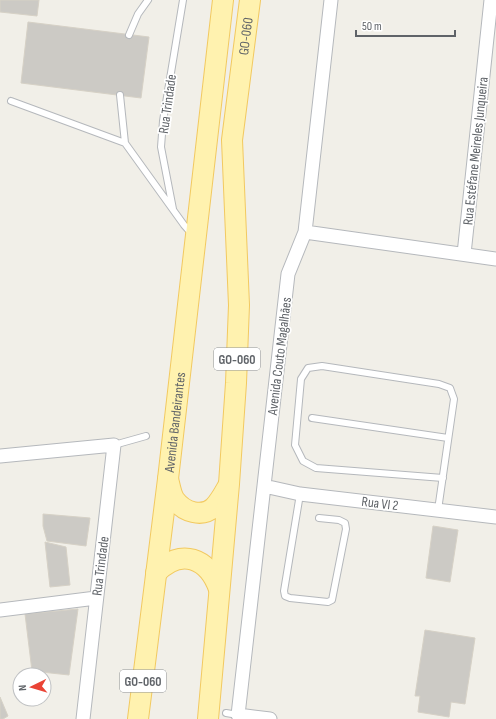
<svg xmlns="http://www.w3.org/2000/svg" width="496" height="719" font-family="'Sofia Sans Condensed',sans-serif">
  <rect width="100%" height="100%" fill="#f1efe8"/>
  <path fill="#cccac5" stroke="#d6d1c6" d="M0,0h39l-2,16 -37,-4z
    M28,22l121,15 -8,61 -120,-15z
    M43,514l47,4 -4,28 -39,-5 -4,-15z
    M433,526l25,4 -8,52 -24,-4z
    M45,542l21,5 4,38 -20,2z
    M78,609l-9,66 -37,-4 -7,-57z
    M425,630l50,8 -10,66 -14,-2 -2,15 -31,-5 2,-16h-5z
    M0,697l8,19 -5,3h-3z"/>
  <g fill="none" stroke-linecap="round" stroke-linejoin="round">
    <g stroke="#b5b8bc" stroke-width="8">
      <path id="service" d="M129,35l9,-21 10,-14
        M120,95l5,48 59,82 8,9
        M11,101l114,42
        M173,209l-12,-62 2,-26 20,-121
        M312,418l136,20
        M114,445l32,-9
        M300,494l-16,97 1,5 5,2 38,4 4,-2 14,-71 -1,-6 -6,-3 -20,-2
        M438,510l16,-111 -4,-11 -11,-4 -117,-18 -14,2 -7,11 -6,66 8,16 13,7 127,10
        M226,713l12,2"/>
    </g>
    <g stroke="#b5b8bc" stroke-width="15">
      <path id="minor" d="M305,232l191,27
        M464,254l27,-254
        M0,456l114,-11 -31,274
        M264,486l36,8 196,23
        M0,610l96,-12
        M270,719l-32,-4 50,-441 17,-42 26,-232"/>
    </g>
    <g stroke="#f2c960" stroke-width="22">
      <g id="primary">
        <path d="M168,479c2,7 3,16 7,21 9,12 27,18 39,7 6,-6 10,-14 14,-21"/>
        <path d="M156,573c25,-26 52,-15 63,16"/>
        <path id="s1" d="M138,719l30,-240 55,-479"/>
        <path id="s2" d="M208,719l21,-235 7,-101 3,-78 -7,-165 18,-140"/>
      </g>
    </g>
    <use href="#service" stroke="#fff" stroke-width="6"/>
    <use href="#minor" stroke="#fff" stroke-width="13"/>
    <use href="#primary" stroke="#fff2af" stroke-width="20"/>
  </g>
  <g text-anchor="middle" stroke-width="3.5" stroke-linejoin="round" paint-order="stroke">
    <g fill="#fff" stroke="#8f9295" stroke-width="1">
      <rect x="214" y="348" width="46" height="22" rx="3"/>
      <rect x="120" y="670" width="46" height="22" rx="3"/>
    </g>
    <g font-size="13" font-weight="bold" fill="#5f6368">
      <text x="237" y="364">GO-060</text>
      <text x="143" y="686">GO-060</text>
    </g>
    <g font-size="14" fill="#5f6368" stroke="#fff">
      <text dy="5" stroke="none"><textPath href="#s2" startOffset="685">GO-060</textPath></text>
      <text transform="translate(167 104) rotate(-82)" y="5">Rua Trindade</text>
      <text transform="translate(475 151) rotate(-84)" y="5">Rua Estéfane Meireles Junqueira</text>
      <text transform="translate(279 356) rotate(-83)" y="5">Avenida Couto Magalhães</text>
      <text dy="5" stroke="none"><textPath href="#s1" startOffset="299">Avenida Bandeirantes</textPath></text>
      <text transform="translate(380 503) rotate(7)" y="5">Rua VI 2</text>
      <text transform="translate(100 566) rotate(-83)" y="5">Rua Trindade</text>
    </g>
  </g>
  <g transform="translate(32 687) rotate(265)"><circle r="19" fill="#ffffff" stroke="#bfc1c3"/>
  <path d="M0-3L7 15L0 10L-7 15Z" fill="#ea4335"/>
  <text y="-6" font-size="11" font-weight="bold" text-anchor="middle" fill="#5f6368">N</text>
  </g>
  <path d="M356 30v6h99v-6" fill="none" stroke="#5f6368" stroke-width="2"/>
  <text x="362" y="30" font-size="12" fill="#5f6368" stroke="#ffffff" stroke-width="3" paint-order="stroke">50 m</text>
</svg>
